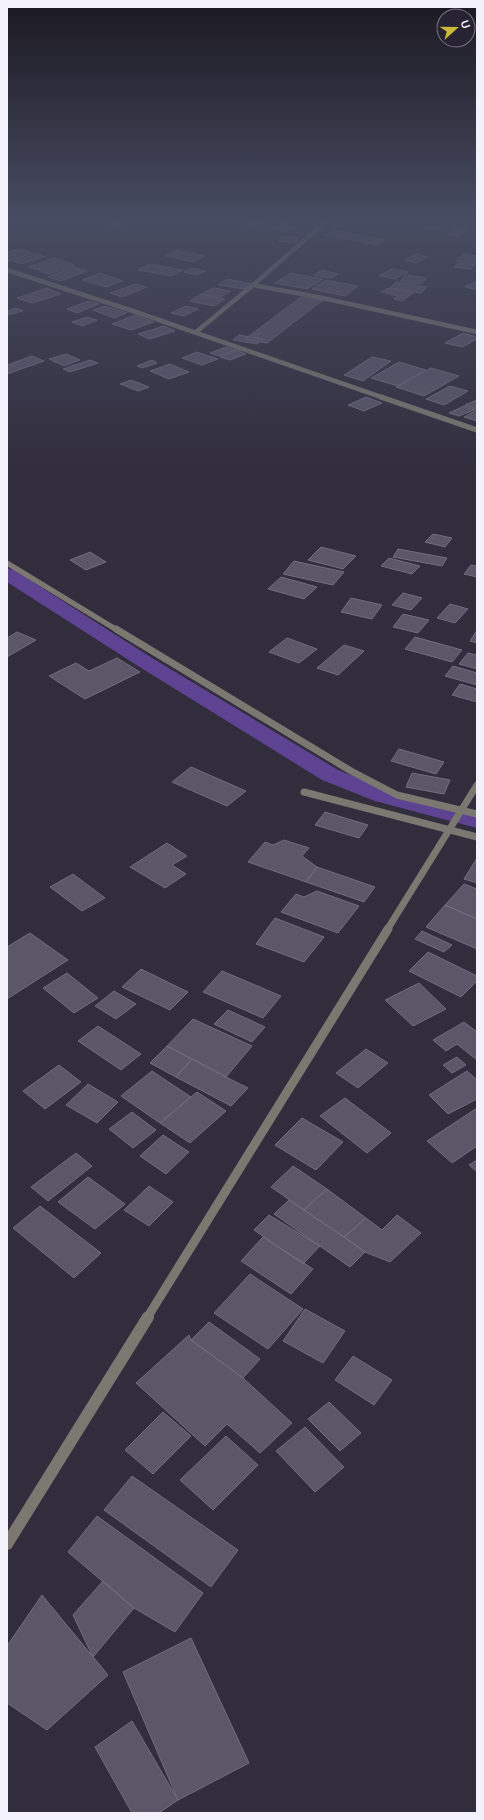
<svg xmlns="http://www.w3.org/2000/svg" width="484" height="1820" font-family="Lato,sans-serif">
  <rect width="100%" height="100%" fill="#312d3d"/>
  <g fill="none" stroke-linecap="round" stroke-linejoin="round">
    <path fill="#5f4393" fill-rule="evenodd" d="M7,568l7,2 138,88 186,112 53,21 86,23v14l-102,-27 -53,-21 -184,-114 -131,-84z"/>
  </g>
  <path fill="#5b5668" stroke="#716d7f" d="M96,218h16l-9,4 -10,-3z
    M119,219l10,2 -14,6 -10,-2z
    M253,220l12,2 -11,5 -11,-2z
    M282,221l18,4 -12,6 -19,-3z
    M429,225l15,2 -7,2 -14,-1z
    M456,228l11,2 -9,6 -12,-2z
    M334,230l51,10 -9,5 -51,-10z
    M283,236l16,2 -4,5 -17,-2z
    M21,249l12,4 -24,8 -2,-1v-8z
    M176,250l29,6 -11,6 -29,-6z
    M37,254l8,3 -24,7 -8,-3z
    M416,254l12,3 -12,6 -12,-3z
    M463,254l14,2v6l-1,2 -20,-3z
    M55,258l9,2 -26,10 -10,-3z
    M65,262l10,3 -26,9 -10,-3z
    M459,263l16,2 -4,4 -17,-2z
    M150,264l33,6 -12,6 -33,-6z
    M73,267l14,4 -26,10 -13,-4z
    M192,268l14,3 -9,4 -13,-3z
    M392,269l16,3 -13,7 -16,-3z
    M322,270l16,4 -8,4 -16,-3z
    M100,273l23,8 -17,6 -24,-7z
    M291,273l32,6 -16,10 -32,-6z
    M406,275l21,3 -6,6 -21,-3z
    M227,279l25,5 -8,5 -26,-4z
    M326,280l32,6 -13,10 -33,-7z
    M396,282l31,5 -6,6 -31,-5z
    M477,282v8l-12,-3 12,-6z
    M135,284l12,3 -25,10 -12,-4z
    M47,288l14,6 -29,9 -15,-5z
    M214,288l17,3 -12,7 -18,-4z
    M388,288l25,5 -11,8 -8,-2 4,-3 -17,-4z
    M201,294l18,4 6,1 -11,7 -24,-5z
    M301,297l22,3 -56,43 -22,-4z
    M89,301l10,3 -22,9 -10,-4z
    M105,306l22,7 -13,5 -21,-8z
    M186,306l12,3 -14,7 -13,-3z
    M16,308l7,3 -16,4v-4z
    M135,315l19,7 -23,8 -19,-6z
    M87,317l10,3 -15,6 -10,-4z
    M164,326l11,5 -25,8 -12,-5z
    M463,333l14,4v2l-15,8 -17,-4z
    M239,335l24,4 -6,5 -24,-4z
    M226,347l10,3 -17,6 -9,-3z
    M236,350l10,4 -16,6 -10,-3z
    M197,352l21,7 -16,6 -20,-7z
    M66,354l14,6 -16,6 -15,-7z
    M32,356l12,5 -37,13v-9z
    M372,357l19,4 -28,20 -19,-6z
    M90,360l8,3 -28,9 -7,-3z
    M152,360l5,3 -15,5 -5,-2z
    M399,362l27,8 -28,16 -27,-8z
    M170,364l19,8 -20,7 -19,-8z
    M431,368l28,8 -35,20 -28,-9z
    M131,380l18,7 -11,4 -18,-7z
    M450,386l18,5 -24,14 -18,-6z
    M366,397l16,6 -18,8 -16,-6z
    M477,400v10l-12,-5z
    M464,406l10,4 -15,6 -10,-3z
    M477,410v11l-13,-4z
    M433,534l19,4 -7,9 -20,-5z
    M321,547l35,9 -13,13 -35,-9z
    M398,549l49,9 -5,8 -49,-9z
    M90,552l16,10 -20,8 -16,-10z
    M389,558l31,8 -8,8 -31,-8z
    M294,561l50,11 -11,13 -50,-11z
    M471,565l6,1v11l-13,-3z
    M281,577l36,10 -13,12 -36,-10z
    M403,593l19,5 -11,12 -19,-5z
    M351,598l31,7 -10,14 -31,-7z
    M450,604l18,5 -13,14 -18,-5z
    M403,614l26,6 -11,13 -25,-6z
    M477,630v13l-7,-2z
    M17,632l19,8 -29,17v-19z
    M415,637l47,13 -10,12 -47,-13z
    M287,638l30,11 -18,14 -30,-11z
    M344,645l20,6 -26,24 -21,-7z
    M468,653l9,2v14l-18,-5z
    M117,658l23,14 -55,27 -36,-23 27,-13 13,8z
    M453,666l24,7v12l-32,-9z
    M460,684l17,5v13l-25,-7z
    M399,749l45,13 -8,12 -45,-13z
    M191,767l55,24 -19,15 -55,-24z
    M412,773l38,7 -6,14 -38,-7z
    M325,812l43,13 -9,13 -44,-13z
    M284,840l25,8 -7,8 15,11 -11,15 -58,-20 17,-20 8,3z
    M167,843l20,13 -15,9 14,9 -21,14 -35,-21z
    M477,858v25l-13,-4z
    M317,867l58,20 -11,15 -58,-20z
    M73,874l32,24 -23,13 -32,-24z
    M464,884l13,5v30l-32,-14z
    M317,891l42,15 -21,27 -57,-21 15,-18 8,3z
    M445,905l32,14v30l-51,-22z
    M275,918l49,19 -20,25 -48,-18z
    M422,931l30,14 -8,7 -29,-13z
    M30,933l38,27 -61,39v-52z
    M428,952l49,24v5l-16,16 -52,-26z
    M141,969l47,23 -18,18 -48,-23z
    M222,971l59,25 -18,22 -60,-26z
    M67,973l31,25 -24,15 -31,-25z
    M419,983l27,26 -33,17 -28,-26z
    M114,991l22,13 -20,15 -21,-13z
    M228,1010l37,17 -13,15 -38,-18z
    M193,1019l59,27 -26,31 -59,-31z
    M464,1022l13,10v28l-20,-16 -11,7 -13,-11z
    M98,1026l43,28 -20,16 -43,-29z
    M167,1046l25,13 -16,18 -26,-14z
    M366,1049l22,14 -30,25 -22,-15z
    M457,1057l9,8 -14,8 -9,-8z
    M192,1059l34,18 22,11 -17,18 -55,-29z
    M59,1065l22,17 -36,27 -22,-18z
    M152,1071l39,26 -31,26 -39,-27z
    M467,1071l10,9v19l-29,15 -19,-19z
    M88,1084l30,18 -21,21 -31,-18z
    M197,1092l29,19 -36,32 -30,-20z
    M345,1098l46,35 -24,20 -47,-37z
    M477,1108v38l-25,17 -25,-22z
    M132,1112l24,18 -23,18 -24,-19z
    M302,1118l41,24 -27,28 -41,-25z
    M163,1135l26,17 -23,22 -26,-18z
    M76,1153l16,13 -44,35 -17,-14z
    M477,1160v12l-8,-7z
    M293,1166l34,23 -23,21 -33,-23z
    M88,1177l37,27 -30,25 -37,-27z
    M149,1186l24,16 -24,24 -25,-16z
    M327,1189l39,29 -22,19 -40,-27z
    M289,1200l55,37 21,15 -15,15 -76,-53z
    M40,1206l61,47 -27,25 -61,-50z
    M269,1215l51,31 -17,18 -49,-34z
    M397,1215l24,18 -31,29 -25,-10 -21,-15 22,-19 16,12z
    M263,1237l50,32 -22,25 -50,-33z
    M250,1274l53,35 -35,40 -54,-36z
    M305,1309l40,22 -22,32 -40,-22z
    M209,1322l51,37 -17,19 -52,-38z
    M189,1335l2,5 52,38 49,45 -32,30 -33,-29 -22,22 -69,-63z
    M353,1356l39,24 -18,25 -39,-25z
    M329,1402l32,31 -21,18 -32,-32z
    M163,1412l28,24 -38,38 -28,-24z
    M305,1427l39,40 -29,25 -39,-41z
    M226,1436l32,29 -45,45 -33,-30z
    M132,1476l106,74 -27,37 -107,-77z
    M97,1516l106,77 -28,39 -41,-24 -66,-56z
    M103,1581l31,27 -41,49 -20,-42z
    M42,1595l66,80 -61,55 -40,-27v-57z
    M191,1638l58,125 -71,37 -55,-128z
    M132,1721l46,79 -19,13h-27l-37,-66z"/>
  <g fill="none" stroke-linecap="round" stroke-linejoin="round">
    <path stroke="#7a7870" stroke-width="4.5" d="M7,270l132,43 245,85
      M253,285l77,-67
      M196,332l57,-47 65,12 159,35"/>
    <path stroke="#7a7870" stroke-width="5.5" d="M381,397l96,33
      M7,563l110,67"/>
    <path stroke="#7a7870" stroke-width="7" d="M116,629l235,142 46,24 80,19
      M304,792l173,45"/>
    <path stroke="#7a7870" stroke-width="7" d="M387,930l90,-145"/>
    <path stroke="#7a7870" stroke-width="9" d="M147,1318l241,-389"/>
    <path stroke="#7a7870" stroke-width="12" d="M7,1544l141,-227"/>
  </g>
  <linearGradient id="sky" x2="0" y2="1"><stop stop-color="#1b1922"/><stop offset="0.46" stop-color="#484c62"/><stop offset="1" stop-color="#484c62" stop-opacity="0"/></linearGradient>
  <rect width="484" height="473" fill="url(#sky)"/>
  <rect width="484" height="1820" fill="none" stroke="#f3f1fb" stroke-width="16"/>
  <g transform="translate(456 28) rotate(69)"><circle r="19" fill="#272332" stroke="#797582"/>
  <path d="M0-3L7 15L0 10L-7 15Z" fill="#ccb938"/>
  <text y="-6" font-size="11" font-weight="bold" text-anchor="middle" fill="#f3f1fb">U</text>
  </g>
</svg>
